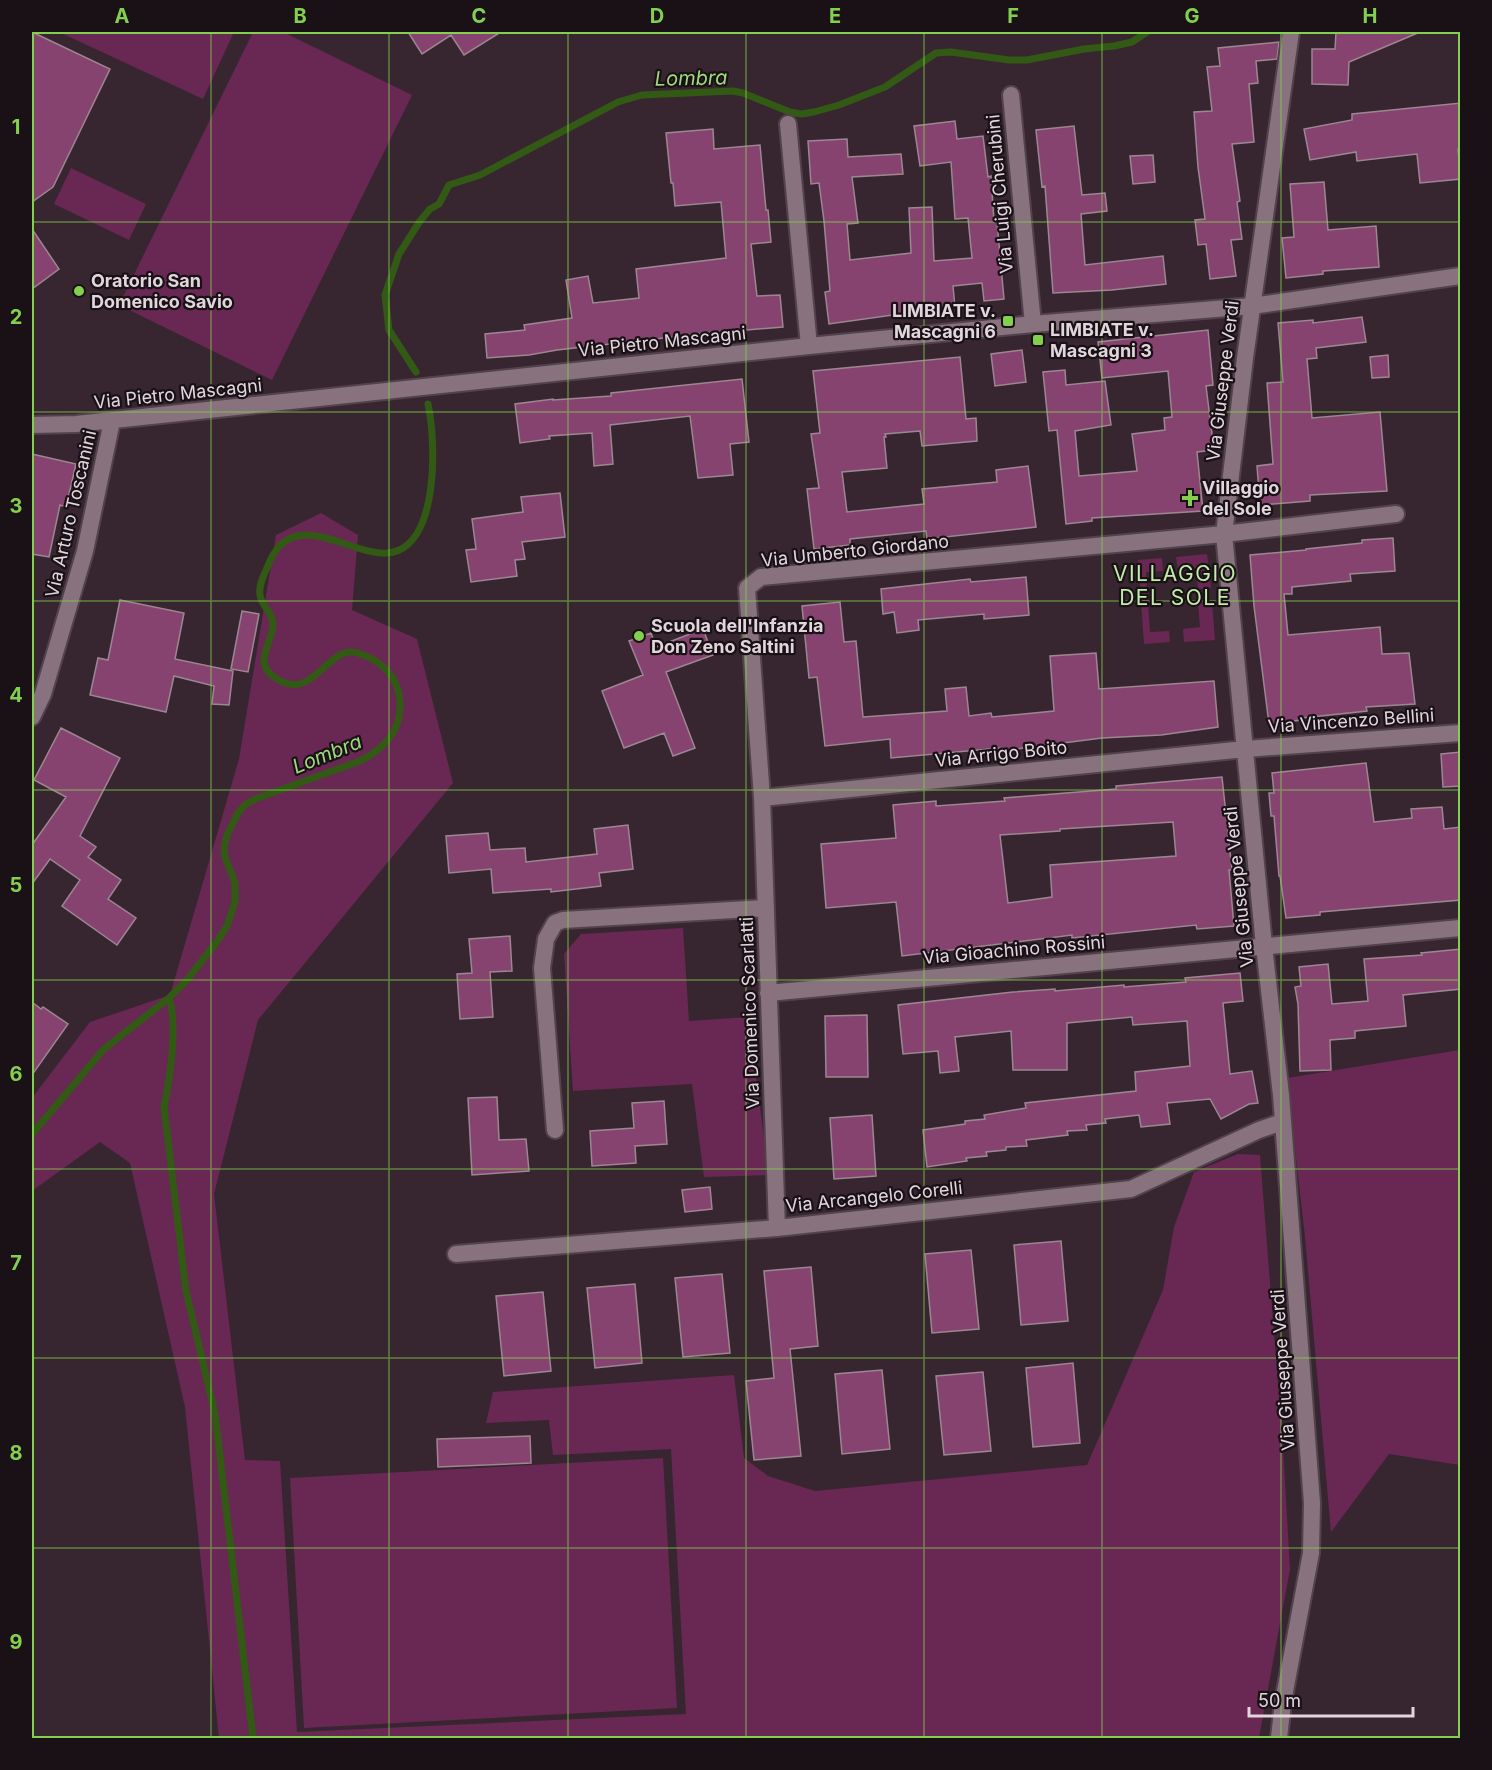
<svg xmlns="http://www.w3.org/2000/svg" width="1492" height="1770" font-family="Inter,sans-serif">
  <rect width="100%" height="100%" fill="#372630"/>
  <path fill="#682853" d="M59,32h175l-31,67z
    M253,32h30l129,63 -140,285 -153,-75z
    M71,168l75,36 -17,36 -75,-36z
    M321,513l37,22 -6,75 65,29 36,144 -195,237 -44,174 31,266 35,1 17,271 389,-18 -15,-265 -118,6 -4,-35 -63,3 7,-31 241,-17 10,83 24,18 47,15 272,-26 76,-175 11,-63 20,-55 44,-18 22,1 23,293 7,121 -31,169h-1040l-34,-331 -55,-244 -30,-21 -68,49v-93l58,-76 80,-27 69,-236 37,-224z
    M1207,554l4,34 -13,1 -2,-21 -18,2 -2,-13z
    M1162,558l1,13 -17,1 4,60 19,-1 1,11 -26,2 -6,-84z
    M1212,602l3,38 -31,2 -1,-13 17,-2 -2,-24z
    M683,928l6,93 59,-4 21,158 -65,2 -12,-93 -119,7 -9,-137 17,-20z
    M1460,1050v415l-71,-11 -58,78 -26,-295 -18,-159z
    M663,1458l14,250 -373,20 -14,-250z"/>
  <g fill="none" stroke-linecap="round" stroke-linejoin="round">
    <path stroke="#325a14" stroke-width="7" d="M416,372l-27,-42 -4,-35 14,-41 21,-33 10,-12 9,-5 10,-19 31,-10 138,-73 24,-7 91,-4 10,2 47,19 11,2 13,-2 25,-7 46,-18 51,-34 15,-1 58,8h18l57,-11 30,-3 18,-4 15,-10
      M169,998c9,27 1,80 -5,109l22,184 29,123 38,324
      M32,1134l72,-85 65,-51 18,-18 31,-40 9,-14 8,-24v-19l-10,-26 -1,-9 3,-13 11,-22 7,-8 10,-6 105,-38c14,-7 26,-16 34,-30 7,-13 8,-30 3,-44 -4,-12 -12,-20 -23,-27 -7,-4 -16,-9 -25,-8 -25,3 -40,51 -75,25 -22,-15 -1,-34 -1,-53 0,-12 -12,-18 -13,-29 -2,-11 6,-24 10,-34 24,-55 80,-5 118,-8 52,-5 48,-113 40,-149"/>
  </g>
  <path fill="#87436f" stroke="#9c8692" stroke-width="1.5" fill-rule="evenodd" d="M32,32l78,37 -57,118 -21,15z
    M408,32h93l-37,23 -13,-20 -29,19z
    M1336,32h84l-71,30 -1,23 -36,-1v-35h23z
    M1279,42l-2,17 -21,2 2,22 -9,1 5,58 -22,2 8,57 -3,1 5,37 -11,1 5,36 -26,3 -4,-35 -8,1 -3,-25 10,-1 -7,-52 -4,-55 18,-1 -5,-44 13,-1 -2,-18z
    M1461,103v46h-3l3,30 -41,4 -3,-29 -60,7 -1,-9 -46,8 -6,-31 48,-9v-6z
    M955,121l2,18 26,-3 5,41 3,-1 3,46h3l7,77 -20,2 -2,-18 -29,3 2,21 -41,3v2l-85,12 -4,-32 5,-1 -6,-70 -5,-38 -8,1 -3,-43 39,-2 1,18 53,-3 2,20 -51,3 6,46 -11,1 3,36 61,-7 -2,-45 23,-1 2,54 38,-3 -4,-40 -13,1 -4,-57 -31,4 -6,-40z
    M1074,126l8,69 23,-2 2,18 -26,3 4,51 78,-9 3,28 -54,6 -59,3 -8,-107 -3,1 -6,-57z
    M713,129l1,20 46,-4 6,65h2l3,32 -20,2 6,52 23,-1 3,32 -84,7 -142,16 -28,5 -42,3 -2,-24 40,-4 -1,-5 48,-7 -6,-38 22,-4 5,27 46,-5 -3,-29 90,-11 -5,-56 -46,4 -2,-23h-2l-5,-50z
    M1153,155l2,27 -22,2 -3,-28z
    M1324,182l4,48 48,-4 3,41 -56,4v3l-37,4 -4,-40 12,-1 -4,-53z
    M32,229l27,40 -27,20z
    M1362,317l4,25 -50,6 1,10 -10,1 5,59 68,-6 7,79 -77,4v6l-50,4 -3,-39 16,-2 -6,-81 16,-1 -5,-59 35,-3v3z
    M1208,330l5,55 -7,1 8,64 -17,2 6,59 -111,7v3l-26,3 -9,-94 -8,1 -6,-59 22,-2 1,15 39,-4 6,44 -36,6 4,45 58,-5 -5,-37 33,-4 -1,-12 8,-1 -4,-46 -66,7 -4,-36z
    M1022,350l4,32 -31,4 -4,-32z
    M1388,355l1,22 -17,1 -2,-21z
    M960,357l6,62 10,-1 1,23 -55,5 -2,-15 -35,3 1,3h-2l3,31 -45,4 5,40 77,-8 -2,-15 75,-7 -1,-12 32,-4 8,61 -109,12 -1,-8 -76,8v6l-36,4 -7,-60 12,-1 -8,-54 9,-1 -7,-62z
    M742,379l7,63 -19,2 3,31 -35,3 -8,-62 -80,9 3,39 -19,2 -2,-33 -43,3 1,3 -30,4 -5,-39 38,-5v1l58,-4v-3z
    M32,454l44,10 -10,43 -6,-2 -11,52 -17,-3z
    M560,493l5,44 -43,5 3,17 -10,1 2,16 -46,6 -5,-32 10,-1 -4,-30 51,-7 -2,-15z
    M1393,538l2,33 -45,3 1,7 -59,6v7h-8l4,41 92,-8 2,27 27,-1 6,51 -49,3 1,4 -65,7v2l-33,4 -15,-118 -4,-51 56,-5v-1l56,-6v-3z
    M1026,577l3,38 -45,4v-5l-66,6 1,10 -22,3 -3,-21 -11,2 -2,-25 89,-10 1,3z
    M120,600l64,13 -9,46 58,12 -4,34 -17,-1 2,-18 -40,-10 -8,36 -76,-17 8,-37 10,2z
    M840,602l4,40 12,-1 7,76 84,-6 -2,-22 21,-2 3,29 22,-3 1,4 62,-6 -4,-55 46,-3 3,36 115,-8 4,46 -57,8 -59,3 -102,13v-3l-109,10 -1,-19 -65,7 -8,-69 -8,1 -7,-72z
    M242,611l17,3 -11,58 -17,-3z
    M703,629l10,26 -47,17 29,76 -22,8 -9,-23 -40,15 -22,-57 41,-16 -14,-34 22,-8 5,14z
    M61,728l59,30 -40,78 16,11 -8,10 33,23 -13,19 28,19 -19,27 -55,-39 18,-26 -30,-21 -18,25v-39l34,-48 -32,-17z
    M1461,752v34l-18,1 -2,-33z
    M1366,763l8,59 38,-4 -1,-9 31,-2 2,22 17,-2v73l-141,12v3l-34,3 -6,-42h-1l-5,-60h-3l-2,-23h5l-2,-20z
    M1222,777l10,93h-3l5,56 -37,3 -1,-4 -124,13v-3l-170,21 -6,-54 -70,6 -5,-64 75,-6 -3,-33 43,-4v5l69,-5 -1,-3 112,-9v-3zM1173,822l3,34 -126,9 2,32 -44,6 -8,-68 60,-4v-2z
    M628,825l5,44 -34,4 2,13 -50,6v-3l-58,4 -2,-24 -42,4 -3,-37 42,-3 2,17 35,-2 1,14 71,-8 -3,-25z
    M510,936l2,35 -22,1 3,45 -33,2 -3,-45 15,-1 -3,-34z
    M1461,949v40l-58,6 3,31 -51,5v7l-25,2 1,30 -31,1 -2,-67 -3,-17 6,-1 -2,-19 29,-3 4,40 36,-3 -4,-42 58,-4 -1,-2z
    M1240,973l3,28 -20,2 7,71 22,-3 6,32 -9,1 -28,15 -11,-20 -43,4 3,21 -29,3 -2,-12 -34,4 1,4 -20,2 1,5 -20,1 1,4 -42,5 1,6 -21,1v3l-20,2 1,4 -21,2 1,3 -40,6 -4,-37 42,-6v-3l20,-2 -1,-4 42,-7 -1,-5 111,-12 -1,-19 55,-6 -3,-45 -54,4 -1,-8 -65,6v47h-54l-2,-39 -56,6 4,34 -19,2 -2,-22 -35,3 -5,-49 115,-13 42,-3v2l69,-6v2l62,-5 -1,-4z
    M32,1002l9,7 2,-2 25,17 -36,51z
    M867,1015l1,62h-42l-1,-61z
    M497,1097l2,43 27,-1 3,32 -57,4 -4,-77z
    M664,1101l3,43 -32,2 1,17 -44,3 -2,-35 44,-3 -2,-25z
    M872,1115l4,61 -42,3 -4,-61z
    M710,1187l2,22 -27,3 -3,-22z
    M1061,1241l7,80 -47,4 -7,-80z
    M971,1250l8,79 -47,4 -7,-79z
    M811,1267l7,79 -28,3 11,107 -47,4 -8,-79 28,-3 -10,-107z
    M722,1274l8,79 -47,4 -8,-79z
    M635,1284l7,79 -47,5 -8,-80z
    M543,1292l8,79 -47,5 -8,-80z
    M1073,1363l7,80 -47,4 -7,-79z
    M882,1370l8,79 -48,5 -7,-80z
    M983,1372l8,79 -47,4 -8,-79z
    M530,1436l1,27 -93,4 -1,-28z"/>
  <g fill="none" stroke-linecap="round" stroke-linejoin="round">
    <g stroke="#51424b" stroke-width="20">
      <path id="street" d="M1011,95l22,229
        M788,124l21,222
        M32,425l44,-1 733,-78 224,-22 219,-18 208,-30
        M32,717l11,-23 42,-143 27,-130
        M762,798l483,-49 215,-16
        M768,993l692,-65
        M555,1130l-13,-162 4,-29 9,-16 8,-3 203,-12
        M777,1228l-15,-430 -15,-210 14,-11 463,-43 172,-20
        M456,1254l321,-26 354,-39 128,-59 23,-8
        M1279,1738l4,-36 28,-149 1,-50 -31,-408 -17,-149 -40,-412 21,-176 46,-326"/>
    </g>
    <use href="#street" stroke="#87727e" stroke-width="16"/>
  </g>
  <path fill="none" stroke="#83d04e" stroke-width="1.5" stroke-opacity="0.55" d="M211,32v1706M389,32v1706M568,32v1706M746,32v1706M924,32v1706M1102,32v1706M1281,32v1706M32,222h1428M32,412h1428M32,601h1428M32,790h1428M32,980h1428M32,1169h1428M32,1358h1428M32,1548h1428"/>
  <g fill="#83d04e" stroke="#191116" stroke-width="2">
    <circle cx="79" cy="291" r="6"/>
    <rect x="1002" y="315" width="12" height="12" rx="3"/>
    <rect x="1032" y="334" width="12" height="12" rx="3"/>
    <path d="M1187 489h6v6h6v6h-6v6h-6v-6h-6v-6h6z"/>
    <circle cx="639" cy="636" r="6"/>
  </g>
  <g text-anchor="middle" stroke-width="4.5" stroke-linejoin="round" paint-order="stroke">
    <g font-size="18" fill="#e2d6dd" stroke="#191116">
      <text transform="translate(1000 194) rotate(-95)" y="6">Via Luigi Cherubini</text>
      <text transform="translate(662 342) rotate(-6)" y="6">Via Pietro Mascagni</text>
      <text transform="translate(1223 381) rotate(-83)" y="6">Via Giuseppe Verdi</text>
      <text transform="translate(178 394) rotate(-6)" y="6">Via Pietro Mascagni</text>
      <text transform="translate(71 514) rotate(-77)" y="6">Via Arturo Toscanini</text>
      <text transform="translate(855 551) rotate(-6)" y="6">Via Umberto Giordano</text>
      <text transform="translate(1351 721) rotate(-4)" y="6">Via Vincenzo Bellini</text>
      <text transform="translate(1001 754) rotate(-6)" y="6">Via Arrigo Boito</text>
      <text transform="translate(1239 887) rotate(-96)" y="6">Via Giuseppe Verdi</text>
      <text transform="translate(1014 950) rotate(-5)" y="6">Via Gioachino Rossini</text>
      <text transform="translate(750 1013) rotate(-92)" y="6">Via Domenico Scarlatti</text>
      <text transform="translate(874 1197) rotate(-6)" y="6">Via Arcangelo Corelli</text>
      <text transform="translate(1283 1370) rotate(-94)" y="6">Via Giuseppe Verdi</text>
    </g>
    <g font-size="18" font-weight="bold" fill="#e2d6dd" stroke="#191116" text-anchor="start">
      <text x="91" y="287">Oratorio San<tspan x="91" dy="21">Domenico Savio</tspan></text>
      <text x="996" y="317" text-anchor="end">LIMBIATE v.<tspan x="996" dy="21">Mascagni 6</tspan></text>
      <text x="1050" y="336">LIMBIATE v.<tspan x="1050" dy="21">Mascagni 3</tspan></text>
      <text x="1202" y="494">Villaggio<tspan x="1202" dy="21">del Sole</tspan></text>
      <text x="651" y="632">Scuola dell'Infanzia<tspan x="651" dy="21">Don Zeno Saltini</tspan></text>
    </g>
    <g font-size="20" font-style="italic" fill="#9fda7c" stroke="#191116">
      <text transform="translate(691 78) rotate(-1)" y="7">Lombra</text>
      <text transform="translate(327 754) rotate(-22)" y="7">Lombra</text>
    </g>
    <g font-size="21" letter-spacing="1.5" fill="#c1eca9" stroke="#191116">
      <text x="1175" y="581">VILLAGGIO<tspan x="1175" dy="24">DEL SOLE</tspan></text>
    </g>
  </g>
  <rect width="1492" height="1770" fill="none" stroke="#191116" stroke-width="66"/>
  <path d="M1249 1707v9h164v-9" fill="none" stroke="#e2d6dd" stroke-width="3"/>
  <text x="1258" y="1707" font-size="18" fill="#e2d6dd" stroke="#191116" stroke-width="4.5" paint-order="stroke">50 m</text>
  <rect x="33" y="33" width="1426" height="1704" fill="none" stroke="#83d04e" stroke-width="2"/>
  <g font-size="20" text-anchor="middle" font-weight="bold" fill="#83d04e">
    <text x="122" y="23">A</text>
    <text x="300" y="23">B</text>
    <text x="479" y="23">C</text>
    <text x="657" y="23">D</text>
    <text x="835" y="23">E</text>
    <text x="1013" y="23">F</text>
    <text x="1192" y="23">G</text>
    <text x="1370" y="23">H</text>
    <text x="16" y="134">1</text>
    <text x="16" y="324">2</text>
    <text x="16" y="513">3</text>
    <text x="16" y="702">4</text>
    <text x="16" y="892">5</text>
    <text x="16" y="1081">6</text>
    <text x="16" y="1270">7</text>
    <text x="16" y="1460">8</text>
    <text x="16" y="1649">9</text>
  </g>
</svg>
